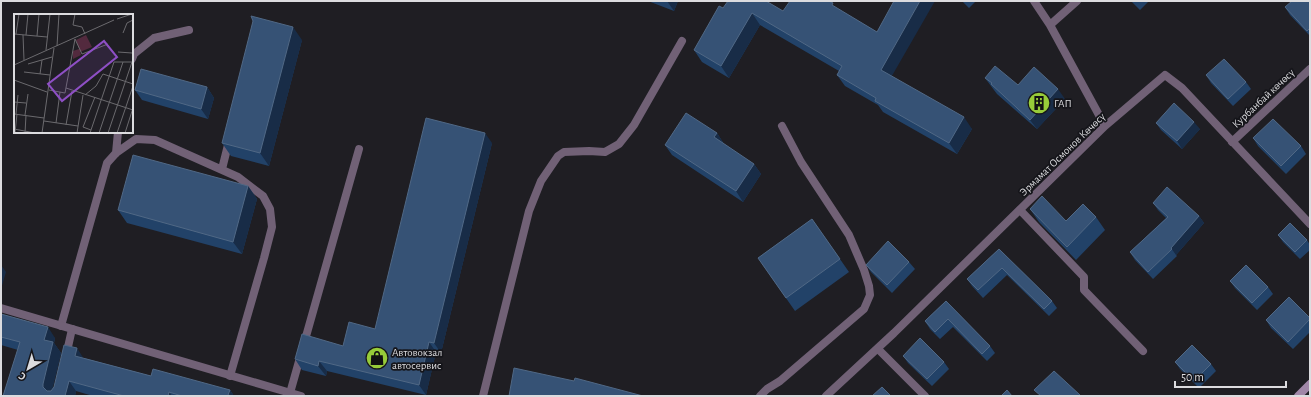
<svg xmlns="http://www.w3.org/2000/svg" width="1311" height="397" font-family="'Alegreya Sans',sans-serif">
  <rect width="100%" height="100%" fill="#1f1e23"/>
  <g fill="none" stroke-linecap="round" stroke-linejoin="round">
    <path stroke="#716176" stroke-width="8" d="M132,59l2,-5 20,-16 35,-8
      M116,153l2,-21
      M222,169l7,-28
      M1020,210l64,67v13l59,61
      M61,326l46,-163 9,-10 20,-14 19,1 83,37 25,19 7,13 2,18 -8,31 -34,118
      M878,349l47,47
      M66,356l6,-27
      M290,393l69,-244
      M483,396l46,-185 12,-30 17,-25 6,-4 25,-1 16,1 14,-8 15,-19 48,-84
      M760,396l7,-7 13,-8 84,-72 6,-14 -1,-9 -5,-16 -15,-35 -48,-73 -19,-36"/>
    <path stroke="#716176" stroke-width="8" d="M1034,1l16,24 55,101
      M1050,25l27,-24
      M1232,142l78,-73
      M1,308l300,88
      M826,396l68,-63 211,-207 60,-51 17,13 128,136"/>
    <path stroke="#a187a8" stroke-width="8" d="M1298,396l12,-12"/>
  </g>
  <path fill="#224268" d="M648,1h30l-4,10z
    M962,1h14l-7,7z
    M1131,1h18l-9,9z
    M1310,1v35l-20,-21 -5,-8z
    M723,8l60,3 53,-3 41,24 15,44 80,53 -15,25 -74,-42 -5,-7 -33,-19 -8,-11 2,-4 -79,-46 -31,53 -27,-16 -8,-12z
    M302,40l-33,126 -38,-10 -9,-13z
    M1206,75l40,7 5,7 -18,17 -22,-23z
    M985,78l33,7 47,14 -28,30 -40,-35z
    M207,87l7,11 -6,21 -66,-19 -7,-10z
    M1156,123l44,6 -18,20 -21,-19z
    M717,133l7,11 30,20 7,10 -18,28 -71,-47 -7,-10z
    M1253,138l48,8 5,8 -20,20 -28,-28z
    M492,143l-51,210 -5,-1 -10,43 -99,-24 -1,5 -24,-6 -7,-11 48,-13 32,-17z
    M248,186l9,13 -15,55 -115,-31 -9,-13z
    M1153,203l46,13 5,7 -28,32 1,1 -24,23 -18,-19 -5,-8 36,-34 -8,-8z
    M1030,209l36,12 30,-4 9,13 -29,30 -37,-38z
    M812,219l37,53 -54,39 -37,-53z
    M1278,235l29,5 3,5v5l-10,9 -17,-17z
    M999,249l53,52 5,7 -8,8 -42,-41 -24,23 -11,-12 -5,-7z
    M909,262l6,7 -23,24 -21,-21 -5,-7z
    M1230,281l38,6 5,7 -16,16 -22,-22z
    M946,301l44,45 5,7 -8,8 -34,-34 -13,12 -10,-10 -5,-8z
    M1,314l54,24 -1,5 7,10 -9,36 32,-31 67,18 79,14 4,6h-141l-17,-5 -1,5h-72l15,-46 -17,-5z
    M1310,318v14l-17,17 -22,-21 -5,-8z
    M903,356l41,6 5,7 -17,17 -24,-23z
    M1175,362l36,2 5,7 -17,17 -19,-19z"/>
  <path fill="#182c47" d="M667,1h11l-4,10z
    M920,1h15l-46,80 -8,-11z
    M752,13l8,12 -31,53 -8,-12z
    M293,27l9,13 -33,126 -9,-13z
    M207,87l7,11 -6,21 -7,-10z
    M1058,89l7,10 -28,30 -7,-9z
    M964,117l8,12 -15,25 -8,-11z
    M1194,122l6,7 -18,20 -5,-8z
    M485,133l7,10 -51,210 -7,-10z
    M717,133l7,11 -3,4 -7,-11z
    M754,164l7,10 -18,28 -7,-11z
    M248,186l9,13 -15,55 -9,-12z
    M1199,216l5,7 -28,32 -5,-7z
    M1,265l5,7 -5,17z
    M48,327l7,11 -1,5 7,10 -10,42 -8,-8 1,-47z
    M429,342l7,10 -10,43 -7,-10z
    M77,348l7,11 -9,-3z
    M319,361l8,10 -1,5 -8,-10z
    M69,381l7,10 -1,5h-10z
    M230,390l4,6h-5l-1,-1z
    M169,392l3,4h-4z"/>
  <path fill="#365275" stroke="#506885" d="M728,1h38l17,10 7,-10h39l4,2 -1,2 45,27 17,-31h26l-39,69 83,47 -15,26 -74,-42 1,-3 -39,-23 5,-9 -90,-53 -31,53 -27,-16 25,-44 4,2z
    M1292,1h18v27l-3,3 -22,-24z
    M251,16l42,11 -33,126 -38,-10 31,-122z
    M1224,59l22,23 -18,17 -22,-24z
    M995,66l23,19 16,-18 24,22 -28,31 -39,-36 1,-1 -7,-5z
    M141,69l66,18 -6,22 -66,-19z
    M1174,103l20,19 -17,19 -21,-18z
    M686,113l31,20 -3,4 40,27 -18,27 -71,-46z
    M426,118l59,15 -51,210 -5,-1 -10,43 -100,-24 -1,5 -23,-7 7,-25 41,12 6,-24 26,7z
    M1273,119l28,27 -20,20 -28,-28z
    M133,155l115,31 -15,56 -115,-32z
    M1167,187l32,29 -28,32 1,1 -24,23 -18,-20 38,-35 -15,-14z
    M1042,196l24,25 17,-17 13,13 -29,30 -37,-38z
    M812,219l28,40 -54,39 -28,-40z
    M1290,223l17,17 -12,12 -17,-17z
    M888,241l21,21 -22,23 -21,-20z
    M999,249l53,52 -8,8 -42,-41 -24,22 -11,-11z
    M1246,265l22,22 -16,16 -22,-22z
    M1289,297l21,21v1l-22,23 -22,-22z
    M946,301l44,45 -8,8 -34,-35 -13,13 -10,-11z
    M1,314l47,13 -4,13 9,2 -10,42v3l4,4h4l3,-4 10,-42 13,3 -2,8 76,20 2,-7 77,21 -2,5 4,1h-50l-13,-4 -1,4h-44l-55,-15 -4,15h-62l17,-54 -19,-5z
    M920,338l24,24 -17,17 -24,-23z
    M1192,345l19,19 -17,17 -19,-19z
    M514,368l60,13 1,-3 68,18h-134z
    M1054,371l26,24v1h-39l-7,-6z
    M882,387l9,9h-19z
    M1007,390l5,6h-11z"/>
  <defs>
    <g id="building-disc" transform="scale(1.15)"><circle r="9.5" fill="#97cc39" stroke="#15151a"/><path d="M-4-6H4V6H1V3H-1V6H-4ZM-2.5-4.3h1.7v1.8h-1.7ZM.8-4.3h1.7v1.8H.8ZM-2.5-1h1.7V.8h-1.7ZM.8-1h1.7V.8H.8Z" fill="#111"/></g>
    <g id="shop-disc" transform="scale(1.15)"><circle r="9.5" fill="#97cc39" stroke="#15151a"/><path d="M-5-2.5h2.3a2.7 3.5 0 0 1 5.4 0H5L5.5 6h-11ZM-1.5-2.5h3a1.5 2.3 0 0 0-3 0Z" fill="#111"/></g>
  </defs>
  <g fill-rule="evenodd">
    <use href="#building-disc" x="1039" y="103"/>
    <use href="#shop-disc" x="377" y="358"/>
  </g>
  <g text-anchor="middle" stroke-width="3.5" stroke-linejoin="round" paint-order="stroke">
    <g font-size="11" fill="#dcdcdf" stroke="#15151a">
      <text transform="translate(1263 98) rotate(-43)" y="4">Курбанбай көчөсү</text>
      <text transform="translate(1062 154) rotate(-44)" y="4">Эрмамат Осмонов Көчөсү</text>
    </g>
    <g font-size="11" fill="#dcdcdf" stroke="#15151a" text-anchor="start">
      <text x="1054" y="107">ГАП</text>
      <text x="392" y="356">Автовокзал<tspan x="392" dy="13">автосервис</tspan></text>
    </g>
  </g>
  <g transform="translate(14 14)">
    <rect width="119" height="119" fill="#1f1e23"/>
    <path d="M72,21l6,12 -12,5 1,3 -8,4v-8l6,-2 -3,-9z" fill="#532a3e"/>
    <path fill="none" stroke="#6b6a6e" stroke-width="1" d="M61,0l-2,11 9,2 3,7M103,5l15,-5M109,19l4,-10 6,-3M0,20l33,3M2,20l3,-20M9,21l1,25M12,21l2,-21M23,22l2,-22M61,25l7,15 26,-10M43,32l2,-32M32,36l4,-36M104,38l14,1M14,50l24,-7M0,51l100,-45M10,58l26,3M26,60l2,-14M0,66l33,12M52,74l67,22M35,76l16,3 10,-54M71,81l11,-9 7,-12 30,10M0,88l12,1M0,100l30,4M2,100l2,-19M11,101l3,-21M30,107l34,5M42,109l4,-31M52,111l6,-34M0,115l21,4M77,116l-8,-3 12,-30M1,119l2,-19M11,119l1,-18M28,119l12,-85M63,119l6,-38M76,119l24,-71h19M85,119l24,-71M94,119l24,-71M103,119l16,-47M111,119l8,-25"/>
    <path fill="#8e4fc5" fill-opacity="0.15" stroke="#8e4fc5" stroke-width="2" d="M90,27l13,16 -55,44 -14,-17z"/>
    <rect width="119" height="119" fill="none" stroke="#dcdcdf" stroke-width="2"/>
  </g>
  <rect width="1311" height="397" fill="none" stroke="#dcdcdf" stroke-width="4"/>
  <g transform="translate(28 369) rotate(218)" stroke="#15151a" stroke-width="3" paint-order="stroke">
  <path d="M0-3L7 15L0 10L-7 15Z" fill="#dcdcdf"/>
  <text y="-6" font-size="11" font-weight="bold" text-anchor="middle" fill="#dcdcdf">С</text>
  </g>
  <path d="M1175 381v6h111v-6" fill="none" stroke="#dcdcdf" stroke-width="2"/>
  <text x="1181" y="381" font-size="12" fill="#dcdcdf" stroke="#15151a" stroke-width="3" paint-order="stroke">50 m</text>
</svg>
